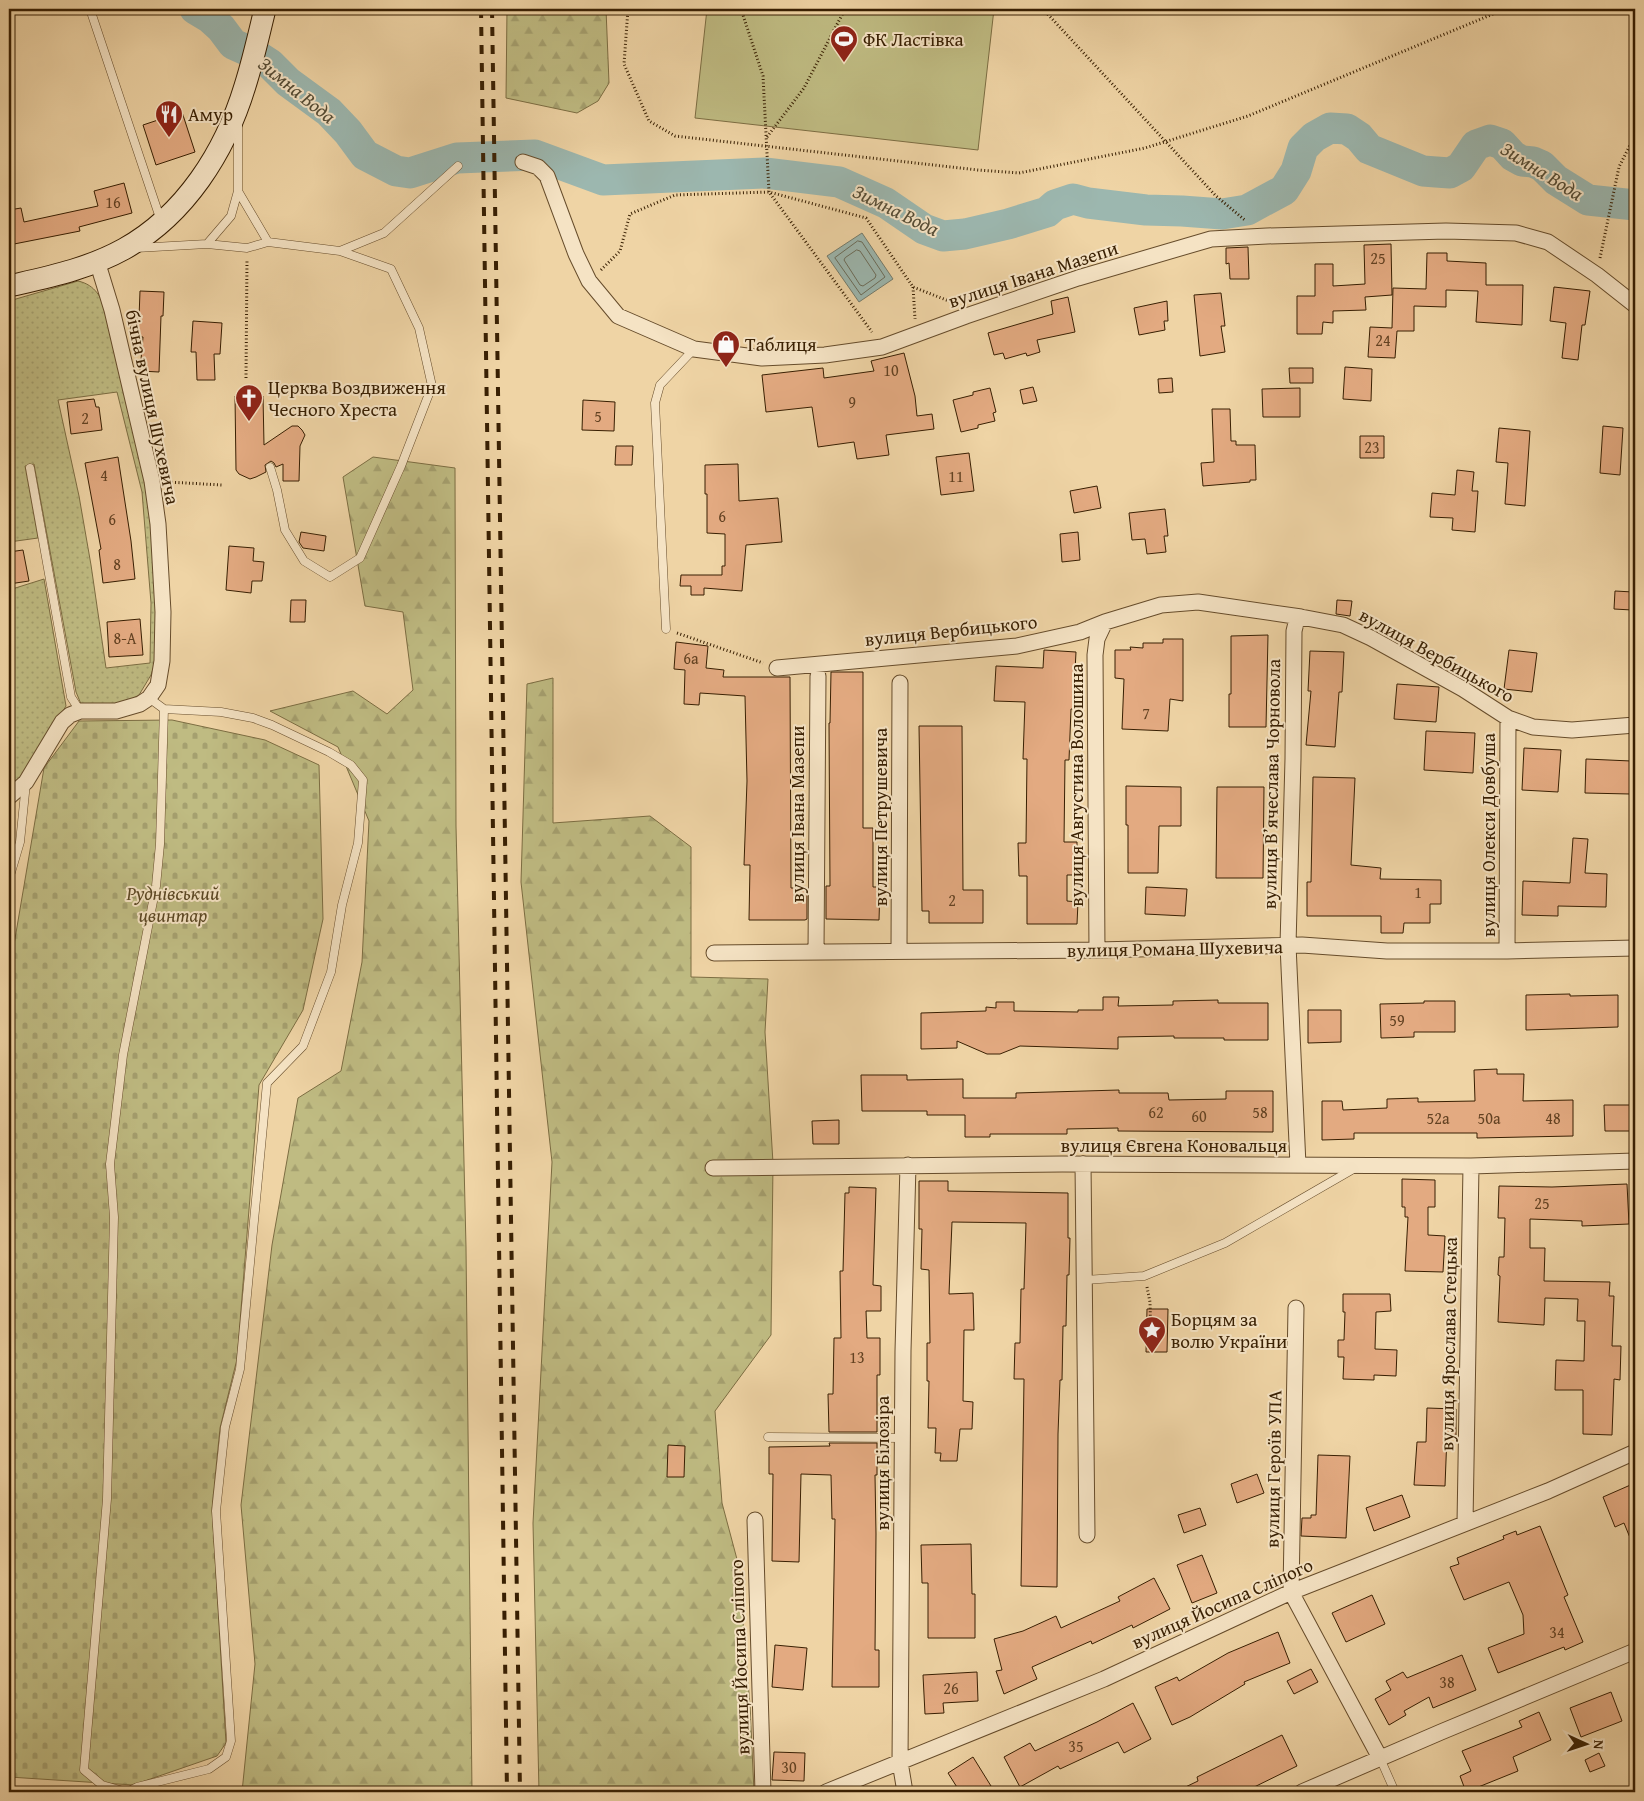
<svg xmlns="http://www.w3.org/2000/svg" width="1644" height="1801" font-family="'Gentium Book Plus',serif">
  <defs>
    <pattern id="grass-dots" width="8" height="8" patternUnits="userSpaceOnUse" patternTransform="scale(1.25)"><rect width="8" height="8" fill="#bfbb82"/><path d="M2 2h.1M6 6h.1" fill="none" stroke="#a5a06f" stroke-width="1.8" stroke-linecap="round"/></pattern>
    <pattern id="forest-firs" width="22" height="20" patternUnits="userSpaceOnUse" patternTransform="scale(1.25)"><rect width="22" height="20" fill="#bfbb82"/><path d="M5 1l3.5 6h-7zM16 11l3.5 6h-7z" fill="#a5a06f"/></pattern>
    <pattern id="cemetery-stones" width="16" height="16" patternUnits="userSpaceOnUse" patternTransform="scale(1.25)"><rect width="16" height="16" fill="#bfbb82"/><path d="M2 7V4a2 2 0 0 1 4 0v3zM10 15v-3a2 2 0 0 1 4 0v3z" fill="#a5a06f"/></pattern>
  </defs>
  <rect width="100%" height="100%" fill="#efd4a5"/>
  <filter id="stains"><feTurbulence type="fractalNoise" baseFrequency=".004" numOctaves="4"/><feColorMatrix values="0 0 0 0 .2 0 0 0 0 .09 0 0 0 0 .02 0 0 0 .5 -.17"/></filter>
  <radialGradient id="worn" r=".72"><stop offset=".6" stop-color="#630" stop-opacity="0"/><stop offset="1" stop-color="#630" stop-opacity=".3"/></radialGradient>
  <path fill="url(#grass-dots)" stroke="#7c6d42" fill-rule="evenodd" d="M78,281c18,4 23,17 30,32l44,193 6,96 -3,61 -4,12 -12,20 -19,10 -39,-1 -5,-12 -42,-228 -9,2 13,72 -29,4v-131h2l2,-59 -4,-3v-48zM117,392l25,100 9,111 -1,60 -44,5 -15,-103 -12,-69 -21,-96z
    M44,579l22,127 -45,74 -12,13v-203z"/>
  <path fill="url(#forest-firs)" stroke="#7c6d42" d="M507,9h99l3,74 -11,18 -21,12 -71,-15z
    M373,457l82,11 1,358 10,421 6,545h-230l13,-128 -14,-159 31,-260 26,-147 43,-27 21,-109 7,-141 -31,-74 -68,-36 83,-20 34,23 26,-24 -10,-78 -38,-6 -22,-129z
    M553,678v145l97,-7 41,31v130l77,2 -3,53 8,131 -2,172 -56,76 7,92 16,60 12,142 4,87h-215l-6,-269 19,-361 -31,-280 6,-198z"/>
  <path fill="url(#cemetery-stones)" stroke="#7c6d42" d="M172,720l93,20 54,25 4,154 -20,91 -44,75 -22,274 -17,69 -8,80 14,235 -9,13 -84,29 -124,-8v-803l35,-206 35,-47z"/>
  <path fill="#bfbb82" stroke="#7c6d42" d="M707,9h287l-16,141 -283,-32z"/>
  <path fill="#9cb7af" stroke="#747a6a" d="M862,233l31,46 -34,23 -32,-46z"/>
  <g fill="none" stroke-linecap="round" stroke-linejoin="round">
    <path stroke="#6a6b58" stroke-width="1" d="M858,241l4,1 23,35 -24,18 -26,-37z
      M857,250l3,1 16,24 -1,3 -12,8 -3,-1 -16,-25 1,-2z"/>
    <path stroke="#9cb7af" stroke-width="31" d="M195,9l15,9 11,10 12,16 20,9 17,11 18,18 41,30 19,20 17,23 31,16 14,2 47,-15 78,-3 68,25 162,-7 74,9 47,21 38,26 19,7 22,-2 43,-10 39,-12 8,-7 18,-6 15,4 58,7 36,1 40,3 25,-4 37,-20 12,-19 7,-23 11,-11 16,-9 17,1 12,8 10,12 54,22 13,1 14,1 11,-6 15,-22 14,-5 12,4 11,12 9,5 11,1 9,4 14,14 32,20 47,5"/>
  </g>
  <path fill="#e3aa81" stroke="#381f02" d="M182,112l13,40 -39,13 -13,-40z
    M124,183l8,30 -53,14 1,4 -71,14v-35l12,-2 3,14 74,-16 -4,-15z
    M1391,244l1,51 -27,2 1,13 -33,1v12l-10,-1 -1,12h-25v-38h18v-32h18v22l32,-2 -1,-39z
    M1248,247l1,32h-19l-1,-16 -3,1v-16z
    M1427,253h20v8l39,2v22h37l-1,40 -46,-3 2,-31 -32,-1v17l-32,-1v25h-17l-2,27 -27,-1 2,-30 22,1 1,-40 33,1z
    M1554,287l36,4 -5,34h-3l-4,35 -16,-2 4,-35 -16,-2z
    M140,291l24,1 -1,24h-2l-2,56 -19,-1 3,-34 -13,-1 1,-18h8z
    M1221,293l4,33h-4l4,26 -25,4 -6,-61z
    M1068,297l7,35 -38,8 3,12 -13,4 -1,-3 -21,6 -2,-6 -9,2 -6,-22 65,-19 -2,-13z
    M1167,301l1,20h-4l1,9 -26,5 -5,-27z
    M193,321l29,2 -2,31h-6l1,26h-18l-1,-28h-5z
    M904,353l11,43 2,20 15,-2 2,15 -48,6 3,20 -32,4 -3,-17 -36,5 -6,-40 -46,5 -4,-37 61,-7 1,10 50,-7 -3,-10z
    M1345,367l27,2 -1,32 -28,-2z
    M1289,368h24v15h-23z
    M1172,378l1,14 -14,1 -1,-14z
    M1033,387l4,14 -14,3 -3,-14z
    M990,388l6,24 -3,1 2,8 -17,4v3l-17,4 -8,-32 20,-5v-3z
    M1300,388v29h-37l-1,-28z
    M235,396h28l1,49 28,-19h6l4,4 3,5 -5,11 -1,35h-16v-17l-7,3 -2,-4 -3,-2 -6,4 1,7 -10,5 -6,2 -11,-5 -3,-4z
    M94,399l2,8h3l3,23 -31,4 -4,-32z
    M583,400l32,2 -1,29 -32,-1z
    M1212,409h18l1,32h5v4h19l1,35h-6v2l-47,4 -2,-23 13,-1z
    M1603,426l20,2 -3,47 -20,-2z
    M1499,428l31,3 -5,75 -20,-2 3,-41 -12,-1z
    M1360,436h24v22h-24z
    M616,446h17l-1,19h-17z
    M969,453l5,38 -33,4 -5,-38z
    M118,457l13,84 4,38 -32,4 -4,-33 2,-1 -16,-86z
    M738,464l1,37 39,-3 4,44 -36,3 -4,46 -38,-3v7h-13v-9h-11l1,-11h41v-9h3v-32l-18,-1v-39h-2v-29z
    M1457,470l17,2 -2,19h6l-3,41 -23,-2 1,-12 -23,-1 2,-24 23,2z
    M1097,486l4,22 -27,5 -4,-22z
    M1165,509l3,27h-4l2,16 -19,2 -2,-15 -13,1 -3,-27z
    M301,532l25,4 -2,15 -21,-3 -4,-6z
    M1078,532l2,28 -18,2 -2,-28z
    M229,546l25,2 -1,13 11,1 -2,19h-10l-1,12 -25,-3z
    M23,550l6,31 -20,3v-32z
    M1615,591l18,1 -1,18 -18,-1z
    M291,600h15l-1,22h-15z
    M1337,600l15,1 -2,15 -14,-2z
    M140,619l3,36 -34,2 -2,-35z
    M1268,635l-2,92h-37v-33h2v-58z
    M1163,639h20v62l-13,-2 -2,32 -46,-2 2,-50 -9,-1v-28h16l-1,-3 13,1v-5h20z
    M676,642l32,4 -2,22 18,2 -1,7h67l1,211h16v31l-2,1h-56l1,-55h-6l3,-84 -2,-85 -45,-3 -1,12 -15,-1 1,-34 -11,-1z
    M1044,650l32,2 -3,57h-2l-2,51h-4l-1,82h13v33h-10v26l11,1 -1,22h-50v-48h-8l-1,-33h8l1,-84h-4l2,-57 -31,-1 2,-35 47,2z
    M1509,650l28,3 -5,39 -28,-3z
    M1310,651l34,1 -2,40h-3l-4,55 -29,-2 5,-54h-3z
    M831,672h32v156h10v59h7l-1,33 -53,-1v-33h4l-1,-163h1z
    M1397,684l42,3 -3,35 -42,-3z
    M919,726h43l1,164h20v33h-54v-12h-7z
    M1426,731l49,2 -2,40 -49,-3z
    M1524,748l37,2 -3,42 -36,-2z
    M1586,759l45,2 -1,33 -45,-1z
    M1313,777l42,1 -4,87 30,3 -1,11 61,1v24h-11v19h-26l-1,10h-22v-17h-74v-34h4z
    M1126,786l55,1v39h-22l-1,47h-30v-48h-2z
    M1217,787h47l-1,91h-47z
    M1573,838l15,1 -3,34 22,1 -1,33 -48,-1v10l-36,-1 1,-34 47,2z
    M1146,887l41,2 -2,27 -40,-2z
    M1570,994v2l48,-1v32l-92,3v-35z
    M1103,997h16l-1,9 55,-1v-4l45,-1v3h50v37h-44v-2h-50v-2l-56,1v12l-98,-3 -20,8h-13l-30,-13v7l-36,1v-36l65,-2v-4l10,1v-6h18v9l64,1v-2h25z
    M1424,1001h31v31h-41v5l-33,1 -1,-34 44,-1z
    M1308,1010h33v32l-33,1z
    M1497,1069v5h27l-1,27 50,-1v36l-96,2v-5h-123v6l-32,1v-39h20l1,9 44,-2v-9l31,-1v4l57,-1 -1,-31z
    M861,1075h46v5l56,-1v19h53v-5l103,-3v3h49l1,7 57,-1v-8h47v41l-155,-1v-3l-51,1v5h-77v3h-25v-22h-38v-4h-65z
    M1604,1105h26v26h-25z
    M839,1120v24h-26l-1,-23z
    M1402,1179l33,1v27h-7v28l17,1 -2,36 -38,-1 3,-54h-3v-10h-3z
    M919,1181h29v10l120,2v45h2l-1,37h-2l-1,51h-3l-1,54h-2l-2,54 -1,153 -36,-1 3,-207h-10l1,-36h5l1,-54h3l2,-66 -74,-1 -3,72 24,-1 1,37h-10l-1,71 10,1 -1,27h-12l-3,32h-17l1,-8h-6l1,-25h-8l1,-47h-2v-38h3l-1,-73 -8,-1 1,-40h-3z
    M1627,1184l2,40 -47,2v-5l-52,-2v29h15l-1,33 66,1 -1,14h5l-2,50h9l-1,34 -6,-1 -2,56 -29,-1v-44h-28l1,-30 28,1 1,-40h-8l1,-22 -33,-1 -1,27 -46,-3 2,-46 -2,-1 1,-18h5l1,-39h-7l1,-32 53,1z
    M849,1187l27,1 -3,97 8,1v25h-15l1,27h13v37h-3v57h-48l-1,-38h5l1,-56h7l-1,-67h3l2,-78h4z
    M1343,1294h47l1,17 -15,1 -1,37 22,1 -1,26 -22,-1v5l-31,-1 1,-22h-6v-17h6l1,-28h-2z
    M1147,1309h21l-1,43h-21z
    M1427,1408l29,1v26h-9l-2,51 -31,-1 3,-43h9z
    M829,1443h48v32h-2l1,59 -1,116h4v37h-47l3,-168h-3l-1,-44 -30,-1 -2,88 -27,-1 1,-87h-4v-27l61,-1z
    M668,1445l17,1 -1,31h-17z
    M1318,1455l32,1 -4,82 -45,-2 1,-18h9v-3h5z
    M1257,1474l7,19 -27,10 -6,-19z
    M1635,1483v67l-11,-27 -9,4 -12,-30z
    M1402,1495l8,22 -36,14 -8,-23z
    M1200,1508l6,17 -22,8 -6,-18z
    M1540,1526l28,69 -4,2 19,45 -18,8 -1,-3 -66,26 -10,-25 36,-14 -1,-19 -14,-33 -45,18 -14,-33 9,-3 -2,-6 47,-19 -1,-3 13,-5 1,4z
    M971,1544l1,50h3v44h-47v-55h-6l-1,-38z
    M1202,1555l15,38 -25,10 -15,-38z
    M1154,1578l16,31 -37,19 -1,-3 -40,19 -1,-3 -59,26 5,12 -33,15 -8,-23 6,-1 -8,-31 29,-8 33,-15 5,12 59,-27 -2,-4z
    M1372,1595l13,29 -39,18 -14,-29z
    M1278,1632l12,31 -46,19 1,2 -55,33 -18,8 -17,-38 22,-10 2,4 49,-28z
    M775,1645l32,3 -4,42 -31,-3z
    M1462,1655l14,35 -43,18 -4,-11 -25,14 2,4 -17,10 -14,-26 16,-9 -5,-9 17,-9 4,6z
    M1311,1669l7,13 -24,12 -7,-13z
    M977,1672l1,29 -35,2 1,10 -19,1 -2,-39z
    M1611,1692l11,29 -41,16 -11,-29z
    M1133,1703l18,36 -27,14 -6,-11 -58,27 -2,-3 -38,21 -16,-30 26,-14 5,8 62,-29z
    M1539,1712l12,28 -38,17 5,14 -52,21 -6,-16 11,-5 -9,-20 60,-24 -3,-6z
    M1282,1735l15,31 -53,26h-69l23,-11 -1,-4z
    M774,1752l31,1 -1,28 -32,-1z
    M1599,1753l6,13 -15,6 -5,-12z
    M973,1757l18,29 -11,6h-20l-12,-19z"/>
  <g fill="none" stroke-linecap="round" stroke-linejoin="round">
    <g stroke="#664c2b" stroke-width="9">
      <path id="service" d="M90,9l71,212
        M238,125v66l30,51
        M207,244l24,-28 7,-25
        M136,248l71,-4 40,4 21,-6 72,9 44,-18 74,-67
        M270,467l7,23 8,40 19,31 26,16 30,-19 41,-92 31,-80 -13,-58 -28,-59 -51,-18
        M30,468l41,229 9,14
        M666,629l-11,-226 5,-18 34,-36
        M9,879l11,-37 6,-59
        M1085,1280l59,-4 81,-33 130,-75
        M768,1437l134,1
        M1380,1758l15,34
        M127,1792l10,-5 72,-18 17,-12 5,-16 -15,-230 9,-84 15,-58 27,-286 36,-37 28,-74 11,-67 16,-62 5,-63 -12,-15 -22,-13 -57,-27 -19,-7 -32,-6 -57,-3 -15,-11
        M127,1792l-25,-7 -18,-15 23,-271 7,-282 -4,-53 13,-109 33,-169 4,-42 4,-135"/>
    </g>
    <g stroke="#664c2b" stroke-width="17">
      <path id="minor" d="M523,162l15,5 9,9 29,78 13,27 29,35 76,33 68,9 63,-3 57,-8 84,-31 112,-38 133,-39 56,-3 179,-5 70,2 32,9 49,33 38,30
        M777,668l240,-22 63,-14 25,-10 56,-17 37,-3 103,15 42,8 28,13 92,51 45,29 25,9 39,3 63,-5
        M9,797l17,-15 36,-60 8,-7 10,-4h36l24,-7 9,-6 9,-13 4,-24 1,-49 -5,-88 -6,-43 -40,-171 -15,-49
        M1097,950l-2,-295 2,-16 8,-17
        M899,951l1,-268
        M1507,951l1,-233
        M816,952l2,-276
        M714,953l383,-3 205,-5 85,6h120l128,-3
        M1083,1164l4,371
        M1298,1165l-10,-220 5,-186 1,-128 2,-8 5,-6
        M713,1168l349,-4 409,2 164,-5
        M1296,1308l-5,284 89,166
        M755,1520l8,272
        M1465,1523l6,-357
        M826,1792l278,-113 187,-87 257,-101 87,-39
        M905,1792l-5,-30 3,-411 5,-186
        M1302,1792l139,-60 194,-81"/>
    </g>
    <g stroke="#381f02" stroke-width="23">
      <path id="secondary" d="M9,286c39,-9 79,-17 115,-37 61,-34 101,-97 121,-163 8,-25 14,-52 20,-77"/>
    </g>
    <path stroke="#381f02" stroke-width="3" stroke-dasharray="1 2.5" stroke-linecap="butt" d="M628,9l-4,55 25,57 26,15 303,34 41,3 126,-25 103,-32 257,-107
      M741,9l22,67 6,116 97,26 47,69 41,16
      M1043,9l173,187 30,25
      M767,137l37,-49 41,-79
      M1600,258l19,-91 16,-32
      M601,270l19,-19 10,-37 45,-19 94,-3 103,140
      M913,287l2,32
      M246,378l1,-119
      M168,482l54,3
      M677,633l86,30
      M1147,1287l3,15 1,39"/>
    <use href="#service" stroke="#f5e3c4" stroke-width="8"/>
    <use href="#minor" stroke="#f5e3c4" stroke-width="15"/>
    <use href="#secondary" stroke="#f5e3c4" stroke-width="21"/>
    <path stroke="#381f02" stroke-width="4" stroke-dasharray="9 9" stroke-linecap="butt" d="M481,9l26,1783
      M492,9l28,1783"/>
  </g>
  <defs>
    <g id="stadium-pin" transform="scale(1.4375)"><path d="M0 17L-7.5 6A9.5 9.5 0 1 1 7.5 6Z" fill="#8f2418" stroke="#f5e3c4"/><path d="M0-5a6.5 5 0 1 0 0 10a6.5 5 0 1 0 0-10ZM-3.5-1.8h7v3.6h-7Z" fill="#fff"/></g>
    <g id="restaurant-pin" transform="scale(1.4375)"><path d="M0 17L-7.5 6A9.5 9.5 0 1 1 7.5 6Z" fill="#8f2418" stroke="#f5e3c4"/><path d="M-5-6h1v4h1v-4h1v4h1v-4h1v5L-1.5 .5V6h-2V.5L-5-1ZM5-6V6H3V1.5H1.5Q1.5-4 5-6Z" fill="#fff"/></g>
    <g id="shop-pin" transform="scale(1.4375)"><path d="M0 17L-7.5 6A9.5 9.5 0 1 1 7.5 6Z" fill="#8f2418" stroke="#f5e3c4"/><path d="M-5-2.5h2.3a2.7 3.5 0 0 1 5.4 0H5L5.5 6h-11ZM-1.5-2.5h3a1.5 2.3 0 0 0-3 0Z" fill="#fff"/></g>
    <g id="church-pin" transform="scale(1.4375)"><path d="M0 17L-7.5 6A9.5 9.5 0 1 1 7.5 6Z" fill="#8f2418" stroke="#f5e3c4"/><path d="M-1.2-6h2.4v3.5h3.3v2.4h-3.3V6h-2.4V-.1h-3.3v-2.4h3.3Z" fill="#fff"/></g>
    <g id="sight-pin" transform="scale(1.4375)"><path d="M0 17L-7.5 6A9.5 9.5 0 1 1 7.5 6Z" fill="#8f2418" stroke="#f5e3c4"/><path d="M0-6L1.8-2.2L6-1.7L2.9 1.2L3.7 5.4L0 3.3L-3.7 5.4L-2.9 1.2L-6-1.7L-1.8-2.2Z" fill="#fff"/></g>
  </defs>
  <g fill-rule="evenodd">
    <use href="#stadium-pin" x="844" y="39"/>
    <use href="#restaurant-pin" x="169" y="114"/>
    <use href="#shop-pin" x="726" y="344"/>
    <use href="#church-pin" x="249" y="398"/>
    <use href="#sight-pin" x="1152" y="1330"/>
  </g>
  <g text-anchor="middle" stroke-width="4" stroke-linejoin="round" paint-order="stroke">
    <g font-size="16" fill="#634222">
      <text x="113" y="208">16</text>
      <text x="1378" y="264">25</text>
      <text x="1383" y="346">24</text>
      <text x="891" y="376">10</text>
      <text x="852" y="408">9</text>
      <text x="598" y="422">5</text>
      <text x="85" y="424">2</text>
      <text x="1372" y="453">23</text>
      <text x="104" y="481">4</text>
      <text x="956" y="482">11</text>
      <text x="722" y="522">6</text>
      <text x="112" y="525">6</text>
      <text x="117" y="570">8</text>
      <text x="125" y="644">8-А</text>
      <text x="691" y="664">6а</text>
      <text x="1146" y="719">7</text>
      <text x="1418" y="898">1</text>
      <text x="952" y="906">2</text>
      <text x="1397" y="1026">59</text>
      <text x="1156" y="1118">62</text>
      <text x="1260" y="1118">58</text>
      <text x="1199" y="1122">60</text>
      <text x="1438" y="1124">52а</text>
      <text x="1489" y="1124">50а</text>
      <text x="1553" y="1124">48</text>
      <text x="1542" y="1209">25</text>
      <text x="857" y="1363">13</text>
      <text x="1557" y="1638">34</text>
      <text x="1447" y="1688">38</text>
      <text x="951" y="1694">26</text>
      <text x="1076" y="1752">35</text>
      <text x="789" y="1773">30</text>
    </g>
    <g font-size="19" fill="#381f02" stroke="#f5e3c4" text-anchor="start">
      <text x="863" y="46">ФК Ластівка</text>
      <text x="188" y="121">Амур</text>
      <text x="745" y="351">Таблиця</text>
      <text x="268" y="394">Церква Воздвиження<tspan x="268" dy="22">Чесного Хреста</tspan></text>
      <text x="1171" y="1326">Борцям за<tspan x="1171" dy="22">волю України</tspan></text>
    </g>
    <g font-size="19" fill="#381f02" stroke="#f5e3c4">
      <text transform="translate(1033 274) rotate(-18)" y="7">вулиця Івана Мазепи</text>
      <text transform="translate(153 407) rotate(78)" y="7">бічна вулиця Шухевича</text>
      <text transform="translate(951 630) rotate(-6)" y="7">вулиця Вербицького</text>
      <text transform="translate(1437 655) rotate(29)" y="7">вулиця Вербицького</text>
      <text transform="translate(1271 784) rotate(-89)" y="7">вулиця Вʼячеслава Чорновола</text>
      <text transform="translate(1076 785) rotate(-90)" y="7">вулиця Августина Волошина</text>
      <text transform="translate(797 814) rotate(-90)" y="7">вулиця Івана Мазепи</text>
      <text transform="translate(880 817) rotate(-90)" y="7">вулиця Петрушевича</text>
      <text transform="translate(1488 835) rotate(-90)" y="7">вулиця Олекси Довбуша</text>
      <text transform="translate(1175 948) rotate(-1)" y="7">вулиця Романа Шухевича</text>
      <text x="1174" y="1152">вулиця Євгена Коновальця</text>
      <text transform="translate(1448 1344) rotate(-89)" y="7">вулиця Ярослава Стецька</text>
      <text transform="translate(882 1463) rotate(-90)" y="7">вулиця Білозіра</text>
      <text transform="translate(1273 1469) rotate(-89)" y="7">вулиця Героїв УПА</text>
      <text transform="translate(1222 1603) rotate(-24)" y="7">вулиця Йосипа Сліпого</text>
      <text transform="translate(739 1657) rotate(-92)" y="7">вулиця Йосипа Сліпого</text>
    </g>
    <g font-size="19" font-style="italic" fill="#5a4622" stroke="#f5e3c4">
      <text x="173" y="900">Руднівський<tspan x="173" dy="22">цвинтар</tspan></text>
    </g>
    <g font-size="20" font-style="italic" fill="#564d36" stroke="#f5e3c4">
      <text transform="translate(297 90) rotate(39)" y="7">Зимна Вода</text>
      <text transform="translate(1542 171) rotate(32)" y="7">Зимна Вода</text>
      <text transform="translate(896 210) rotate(26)" y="7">Зимна Вода</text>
    </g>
  </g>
  <rect width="1644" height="1801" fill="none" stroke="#efd4a5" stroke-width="30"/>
  <rect x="10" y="10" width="1624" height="1781" fill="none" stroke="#381f02" stroke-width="2.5"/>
  <rect x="15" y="15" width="1614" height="1771" fill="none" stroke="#381f02"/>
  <g transform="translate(1586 1744) rotate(93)" stroke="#f5e3c4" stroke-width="4" paint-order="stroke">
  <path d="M0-4L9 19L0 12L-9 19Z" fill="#381f02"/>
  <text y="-8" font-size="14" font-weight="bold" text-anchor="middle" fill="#381f02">N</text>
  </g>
  <rect width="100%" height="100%" filter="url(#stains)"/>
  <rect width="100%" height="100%" fill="url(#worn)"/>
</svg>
